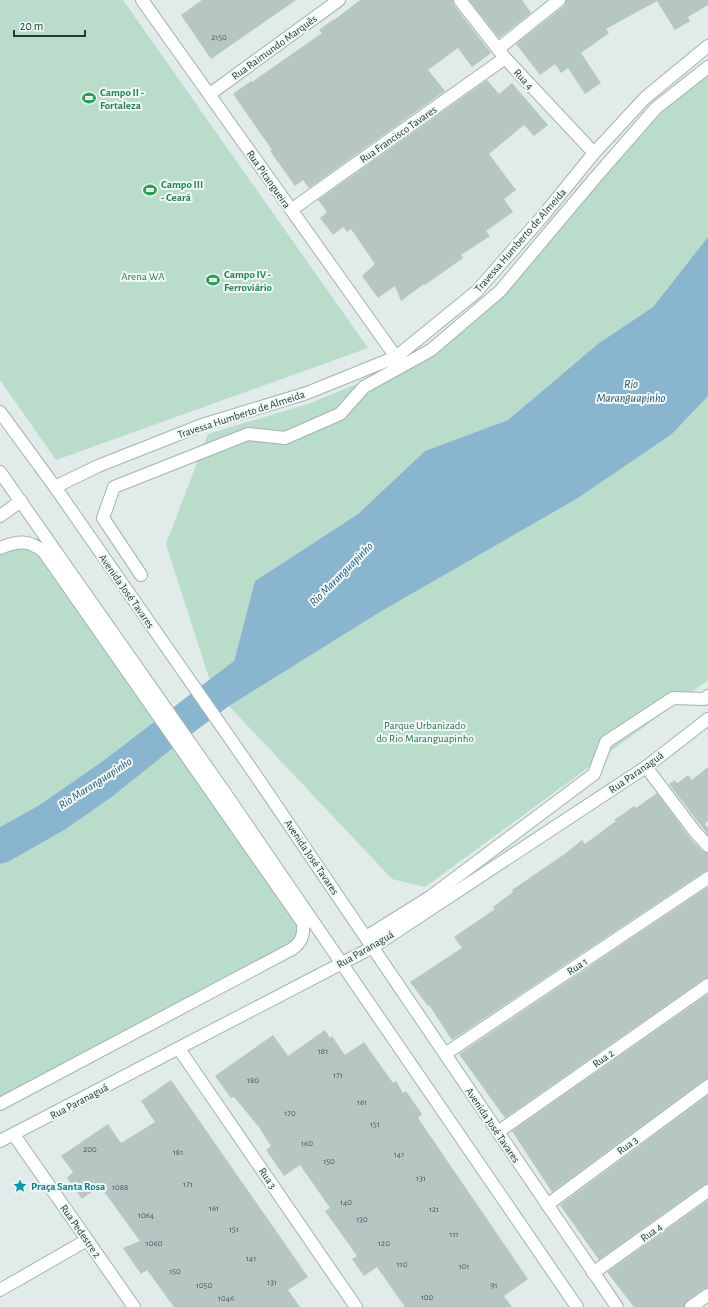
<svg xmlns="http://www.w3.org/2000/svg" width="708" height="1307" font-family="'Alegreya Sans',sans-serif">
  <rect width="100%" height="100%" fill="#e1ebe9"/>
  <path fill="#badcca" d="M0,0h123l245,348 -312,112 -56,-80z
    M708,59v178l-55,70 -54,36 -91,77 -83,31 -67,63 -103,67 -21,80 -24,20 -44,-137 42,-110 100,-30 97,-40 84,-71 18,-17 95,-116 51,-56z
    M708,396v284l-283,207 -33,-8 -163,-173 151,-94 198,-114 94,-64z
    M37,546l123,172 -57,43 -65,45 -38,21v-279z
    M178,744l125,179 -4,20 -299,161v-240l8,-2 58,-33 47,-33z"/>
  <path fill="#89b5cf" d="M708,237v159l-36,38 -94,64 -198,114 -151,94 -51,38 -65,52 -47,33 -58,33 -8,2v-37l38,-21 65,-45 131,-100 21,-80 103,-67 67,-63 83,-31 91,-77 54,-36z"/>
  <path fill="#b6c6c2" d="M202,0h94l-85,59 -30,-44z
    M360,0h93l1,5 37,48 -19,14 -14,-19 -30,22 17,21 -136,97 -6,-8 -8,6 -25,-35 2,-1 -39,-56 18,-13 1,1 70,-49 -3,-3 15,-11v1z
    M469,0h53l9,13 -32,25z
    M566,0h142v5l-20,12 2,4 -15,9 -18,-29 -51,28 3,4 -28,20 20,30 -16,11 -17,-26 -7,5 -6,-9 -15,11 -24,-31 48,-38z
    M487,80l12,14 13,-11 36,42 -14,11 -10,-11 -35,29 27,36 -12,9 9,13 -27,19 4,5 -29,19 2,3 -38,27 -1,-1 -23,17 -6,-15 -17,12 -16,-22 13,-12 -24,-35 -4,3 -4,-5 -10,8 -13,-17 7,-6 -9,-12z
    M708,767v54l-3,3 3,4v7l-39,-51 6,-4 1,3 3,-1 9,-7 4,5z
    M657,793l33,45 12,13 6,2v18l-4,1 -252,168 -23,-35 -1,1 -18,-24 52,-34 -8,-11 41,-28 -2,-2 20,-15 -1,-2 54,-37 16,-13 3,4 31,-23 -2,-1 9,-6 11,-8 2,2z
    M708,887v91l-4,1 -199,139 -46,-64z
    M708,994v85l-4,1 -152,112 -40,-61z
    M325,1030l5,8 2,-2 13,19 19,-13 29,41 3,-2 7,12 3,-2 16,23 -4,4 110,161 -24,17 8,11h-107l-28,-40 -13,9 -12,-17 5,-3 -32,-45 5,-3 -30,-43 -16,11 -18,-26 5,-4 -13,-20 -24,-29 -3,1 -16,-22 58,-41 15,21z
    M171,1080l137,197 -20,13 12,17h-126l-27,-37 -6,4 -18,-26 17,-7 -40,-55 -18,13 -15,-21 6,-6 -12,-16 47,-32 13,19 34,-21 -14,-21z
    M708,1095v89l-4,1 -105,75 -39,-55z
    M708,1200v88l-4,1 -17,12 -3,6h-50l-27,-35z"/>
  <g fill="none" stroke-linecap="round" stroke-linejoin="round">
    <g stroke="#a4b3b1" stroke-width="14">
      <path id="lane" d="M445,1054l263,-176
        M498,1132l210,-147
        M547,1205l161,-119
        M593,1273l115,-82
        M691,1307l17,-12"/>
    </g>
    <g stroke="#a4b3b1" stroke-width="14">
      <path id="street" d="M142,0l254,357
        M460,0l45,58 89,95
        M498,49l61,-49
        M210,94l129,-94
        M291,210l214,-152
        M0,412l55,75 197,283 365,537
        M0,472l223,318 354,517
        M55,487l43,-21 104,-41 105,-32 89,-36 80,-65 66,-75 52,-64 51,-55 63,-52
        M0,516l21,-15
        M0,548c17,-7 29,-9 44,4l259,371c1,12 -1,19 -11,26l-292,155
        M141,575l-38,-57 11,-31 134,-53 37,4 55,-24 24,-27 67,-37 69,-59 95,-113 61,-70 52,-41
        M646,767l50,66 12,13
        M366,937l64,-40 164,-123 12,-32 67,-44 31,1 4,-3
        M179,1049l177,258
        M14,1135l120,172
        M0,1290l87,-50"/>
    </g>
    <g stroke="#a0b6b3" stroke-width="14">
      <path id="secondary" d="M0,1141l373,-194 273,-180 62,-48"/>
    </g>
    <use href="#lane" stroke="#fff" stroke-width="12"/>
    <use href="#street" stroke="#fff" stroke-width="12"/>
    <use href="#secondary" stroke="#fff" stroke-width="12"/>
  </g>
  <defs>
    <g id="stadium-bare" transform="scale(1.08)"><path d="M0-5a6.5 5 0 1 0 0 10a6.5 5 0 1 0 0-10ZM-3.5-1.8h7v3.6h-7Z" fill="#2e9e5b" stroke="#f1f8f6" stroke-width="2.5" paint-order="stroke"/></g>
    <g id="sight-bare" transform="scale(1.08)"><path d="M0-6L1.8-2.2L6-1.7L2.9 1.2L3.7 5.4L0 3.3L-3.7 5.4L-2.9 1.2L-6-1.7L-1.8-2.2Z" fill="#0f9aa8" stroke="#f1f8f6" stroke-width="2.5" paint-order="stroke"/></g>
  </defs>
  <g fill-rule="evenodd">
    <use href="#stadium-bare" x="89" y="98"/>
    <use href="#stadium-bare" x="150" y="190"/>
    <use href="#stadium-bare" x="213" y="280"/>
    <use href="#sight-bare" x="20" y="1186"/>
  </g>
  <g text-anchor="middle" stroke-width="4" stroke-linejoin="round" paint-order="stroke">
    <g font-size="9" fill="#475e5c">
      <text x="219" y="40">2150</text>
      <text x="323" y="1054">181</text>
      <text x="338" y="1078">171</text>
      <text x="253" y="1083">180</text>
      <text x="362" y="1105">161</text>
      <text x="290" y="1116">170</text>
      <text x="375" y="1127">151</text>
      <text x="307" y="1146">160</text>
      <text x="90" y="1152">200</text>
      <text x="178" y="1155">181</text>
      <text x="399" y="1157">141</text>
      <text x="329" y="1164">150</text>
      <text x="421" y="1181">131</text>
      <text x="188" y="1187">171</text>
      <text x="120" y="1190">1088</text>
      <text x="346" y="1205">140</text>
      <text x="214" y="1211">161</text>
      <text x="434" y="1212">121</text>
      <text x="146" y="1218">1064</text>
      <text x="362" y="1222">130</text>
      <text x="234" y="1232">151</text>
      <text x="454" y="1237">111</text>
      <text x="154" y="1246">1060</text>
      <text x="384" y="1246">120</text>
      <text x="251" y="1261">141</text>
      <text x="402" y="1267">110</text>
      <text x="464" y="1269">101</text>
      <text x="175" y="1274">150</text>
      <text x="272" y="1285">131</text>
      <text x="204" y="1288">1050</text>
      <text x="494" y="1288">91</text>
      <text x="427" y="1300">100</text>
      <text x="226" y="1301">1046</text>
    </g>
    <g font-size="11" fill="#223b3a" stroke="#f1f8f6">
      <text transform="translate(274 47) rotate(-36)" y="4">Rua Raimundo Marquês</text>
      <text transform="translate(524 79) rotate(47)" y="4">Rua 4</text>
      <text transform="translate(398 134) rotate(-35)" y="4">Rua Francisco Tavares</text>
      <text transform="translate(269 179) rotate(55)" y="4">Rua Pitangueira</text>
      <text transform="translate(520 240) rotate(-49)" y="4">Travessa Humberto de Almeida</text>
      <text transform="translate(241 414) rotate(-18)" y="4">Travessa Humberto de Almeida</text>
      <text transform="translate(127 591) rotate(55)" y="4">Avenida José Tavares</text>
      <text transform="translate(636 772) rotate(-35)" y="4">Rua Paranaguá</text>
      <text transform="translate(312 857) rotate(56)" y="4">Avenida José Tavares</text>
      <text transform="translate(365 949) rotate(-30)" y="4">Rua Paranaguá</text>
      <text transform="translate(577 966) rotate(-34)" y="4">Rua 1</text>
      <text transform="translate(603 1058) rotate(-35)" y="4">Rua 2</text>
      <text transform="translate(79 1101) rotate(-28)" y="4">Rua Paranaguá</text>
      <text transform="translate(493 1125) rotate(56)" y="4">Avenida José Tavares</text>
      <text transform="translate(627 1145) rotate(-37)" y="4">Rua 3</text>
      <text transform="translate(268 1178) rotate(56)" y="4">Rua 3</text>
      <text transform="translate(81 1231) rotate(55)" y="4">Rua Pedestre 2</text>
      <text transform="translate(651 1232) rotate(-36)" y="4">Rua 4</text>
    </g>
    <g font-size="11" font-weight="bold" fill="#27864d" stroke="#f1f8f6" text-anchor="start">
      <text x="100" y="96">Campo II -<tspan x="100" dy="13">Fortaleza</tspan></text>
      <text x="161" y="188">Campo III<tspan x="161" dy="13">- Ceará</tspan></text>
      <text x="224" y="278">Campo IV -<tspan x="224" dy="13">Ferroviário</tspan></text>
    </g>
    <g font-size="11" fill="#2d7156" stroke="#f1f8f6">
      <text x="143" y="280">Arena WA</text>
      <text x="425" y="729">Parque Urbanizado<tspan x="425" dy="13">do Rio Maranguapinho</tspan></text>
    </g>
    <g font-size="11" font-weight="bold" fill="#0d838f" stroke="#f1f8f6" text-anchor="start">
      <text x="31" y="1190">Praça Santa Rosa</text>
    </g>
    <g font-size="12" font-style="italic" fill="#1d5375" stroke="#f1f8f6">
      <text x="631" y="388">Rio<tspan x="631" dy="14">Maranguapinho</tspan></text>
      <text transform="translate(341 574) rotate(-45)" y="4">Rio Maranguapinho</text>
      <text transform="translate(95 783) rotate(-33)" y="4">Rio Maranguapinho</text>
    </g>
  </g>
  <path d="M14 30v6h71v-6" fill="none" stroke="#223b3a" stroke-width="2"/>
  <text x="20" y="30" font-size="12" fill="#223b3a" stroke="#f1f8f6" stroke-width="3" paint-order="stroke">20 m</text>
</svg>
